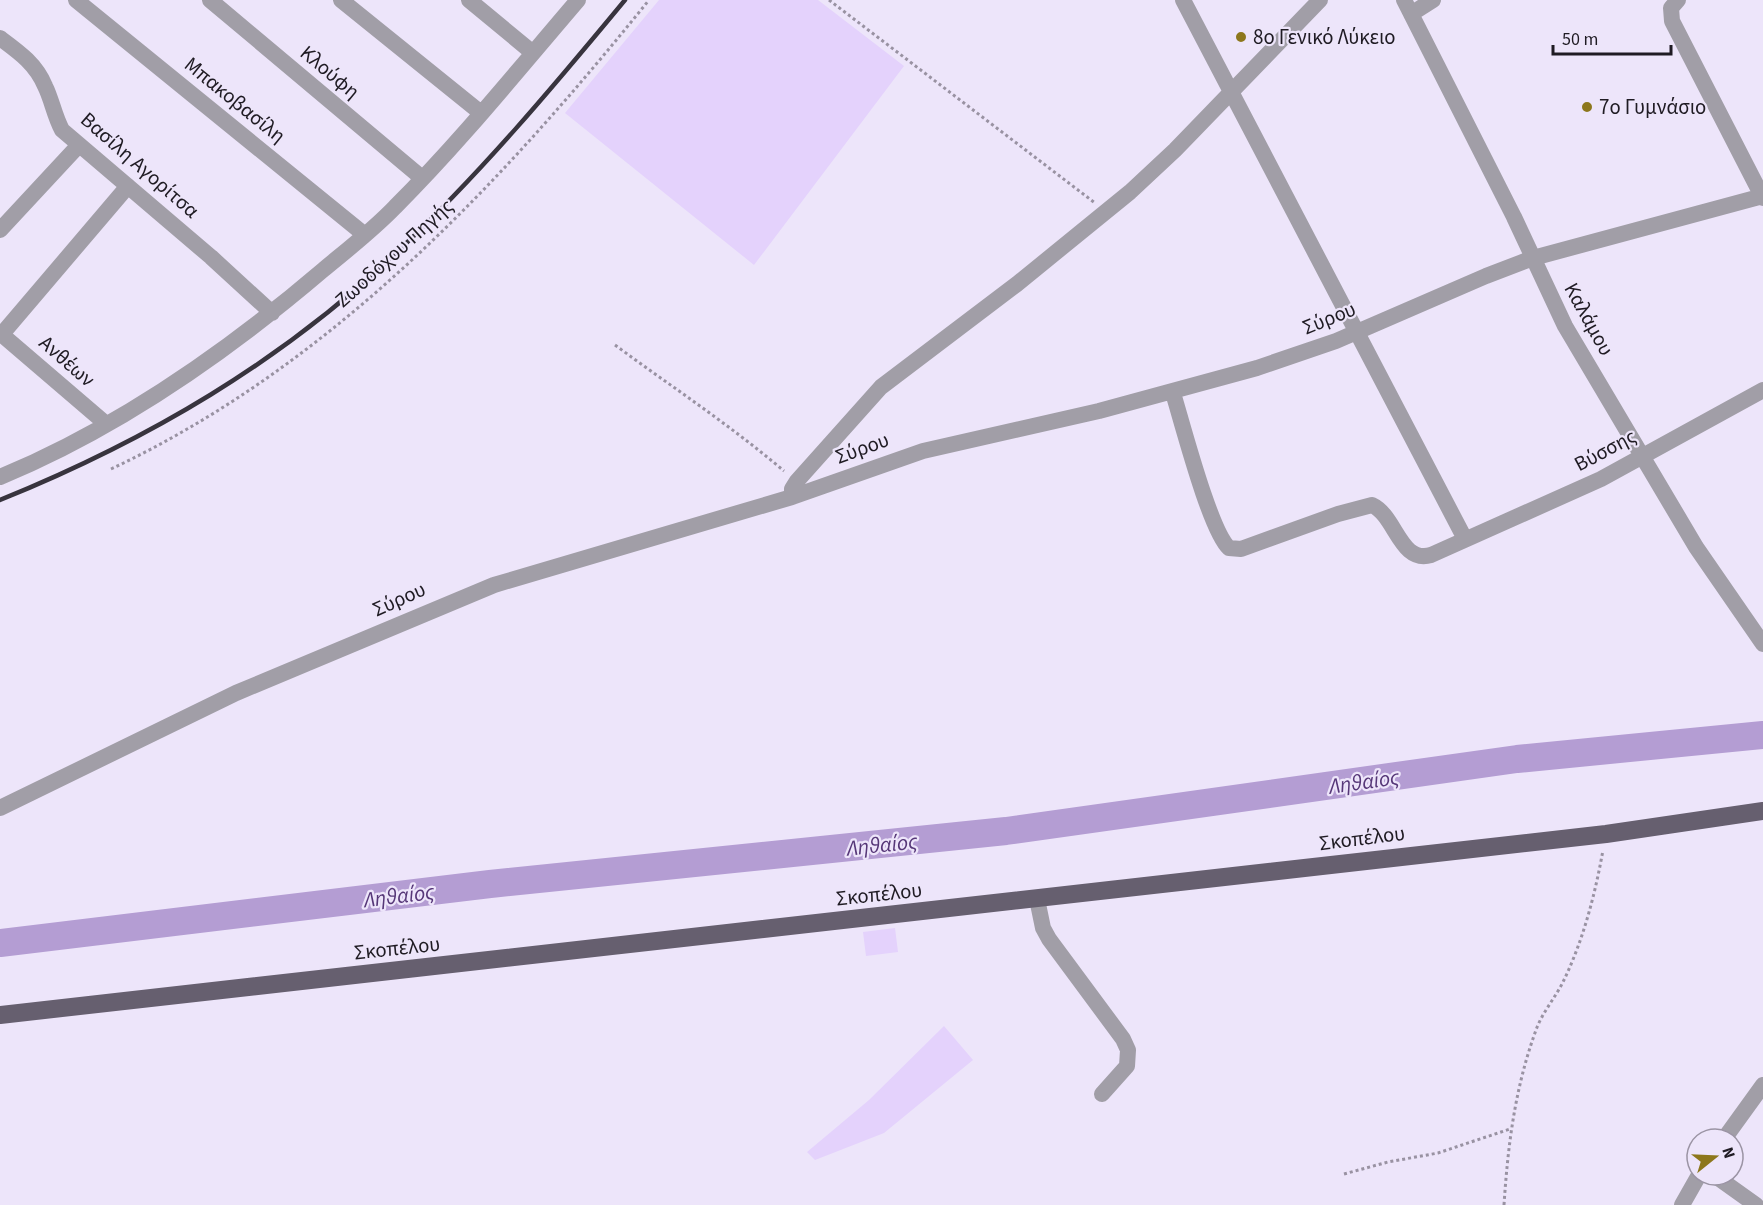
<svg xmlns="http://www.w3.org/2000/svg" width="1763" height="1205" font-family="'Source Sans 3',sans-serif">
  <rect width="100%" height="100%" fill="#ede5fa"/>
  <path fill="#e4d2fc" d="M659,0h159l86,66 -150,199 -189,-152z
    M895,928l3,24 -32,4 -3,-24z
    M944,1026l29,34 -89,73 -69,27 -8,-8 62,-52z"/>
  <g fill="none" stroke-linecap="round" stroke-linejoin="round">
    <path stroke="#b49dd3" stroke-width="28" d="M0,943l490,-59 516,-53 511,-72 246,-24"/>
    <path stroke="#9992a2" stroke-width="3" stroke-dasharray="3 3" stroke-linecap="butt" d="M829,0l266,203
      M615,345c57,42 115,80 169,126
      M111,469c219,-103 388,-283 538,-469
      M1344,1174l44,-12 50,-9 72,-24
      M1504,1205c4,-61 11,-117 32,-175 6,-17 19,-32 27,-48 20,-41 32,-87 40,-132"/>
    <path stroke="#a19ea7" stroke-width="16" d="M76,0l289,235
      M210,0l212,178
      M341,0l140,113
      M469,0l64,53
      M1183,0l282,539
      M1404,0l110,217 51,109 131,221 67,97
      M1678,0l-7,8 1,13 91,177
      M1411,14l22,-14
      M0,38c19,14 36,26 45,48 7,14 9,29 17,44l149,127 61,56
      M0,230l79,-85
      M0,333l105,90
      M2,334l126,-148
      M1173,393c9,29 37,138 56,155l12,1 97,-35 34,-9c24,11 28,59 59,50l170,-76 162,-89
      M0,477c116,-48 228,-126 323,-207 24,-20 50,-40 72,-63 65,-65 123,-137 183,-207
      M792,497v-8l5,-8 84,-94 136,-103 113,-92 45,-42 145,-150
      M0,808l236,-115 258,-108 298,-88 131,-46 176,-40 158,-43 79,-27 150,-65 47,-18 230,-62
      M1037,899l6,29 6,11 74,100 5,11 -1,16 -25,28
      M1724,1139l39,-54
      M1714,1175l42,30
      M1682,1205l17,-30"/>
    <path stroke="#665f6f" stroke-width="18" d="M0,1015l1606,-181 157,-23"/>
    <path stroke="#38343e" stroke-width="4.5" d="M0,500c148,-60 281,-138 397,-248 83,-78 156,-165 228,-252"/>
  </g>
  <g fill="#8d771c" stroke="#ede5fa" stroke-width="2">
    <circle cx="1241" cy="37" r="6"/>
    <circle cx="1587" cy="107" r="6"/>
  </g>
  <g text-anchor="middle" stroke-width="4.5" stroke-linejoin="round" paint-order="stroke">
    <g font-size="21" fill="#1f1b23" stroke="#ede5fa" text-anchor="start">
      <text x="1253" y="44">8ο Γενικό Λύκειο</text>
      <text x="1599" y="114">7ο Γυμνάσιο</text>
    </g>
    <g font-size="21" fill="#1f1b23" stroke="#ede5fa">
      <text transform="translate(330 72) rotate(40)" y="7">Κλούφη</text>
      <text transform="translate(235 100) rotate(39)" y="7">Μπακοβασίλη</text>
      <text transform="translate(140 165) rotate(41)" y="7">Βασίλη Αγορίτσα</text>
      <text transform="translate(394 253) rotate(-42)" y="7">Ζωοδόχου Πηγής</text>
      <text transform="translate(1329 318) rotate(-22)" y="7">Σύρου</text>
      <text transform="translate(1589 319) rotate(61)" y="7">Καλάμου</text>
      <text transform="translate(67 361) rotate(41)" y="7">Ανθέων</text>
      <text transform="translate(862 448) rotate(-20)" y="7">Σύρου</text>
      <text transform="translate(1605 450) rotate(-28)" y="7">Βύσσης</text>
      <text transform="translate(399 599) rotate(-24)" y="7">Σύρου</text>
      <text transform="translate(1362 838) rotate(-7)" y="7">Σκοπέλου</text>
      <text transform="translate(879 894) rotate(-6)" y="7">Σκοπέλου</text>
      <text transform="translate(397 948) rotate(-6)" y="7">Σκοπέλου</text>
    </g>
    <g font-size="22" font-style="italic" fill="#563778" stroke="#ede5fa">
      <text transform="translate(1364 781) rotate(-8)" y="8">Ληθαίος</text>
      <text transform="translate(882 844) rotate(-6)" y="8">Ληθαίος</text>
      <text transform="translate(399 895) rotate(-7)" y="8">Ληθαίος</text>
    </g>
  </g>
  <g transform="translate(1715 1157) rotate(72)"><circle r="28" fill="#ede5fa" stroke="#9b94a4" stroke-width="1.5"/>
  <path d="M0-4.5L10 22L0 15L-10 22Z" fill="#8d771c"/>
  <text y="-9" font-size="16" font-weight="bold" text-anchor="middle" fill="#1f1b23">N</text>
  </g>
  <path d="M1553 45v9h118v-9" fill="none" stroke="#1f1b23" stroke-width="3"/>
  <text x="1562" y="45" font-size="18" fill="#1f1b23" stroke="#ede5fa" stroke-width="4.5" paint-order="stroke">50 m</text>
</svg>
